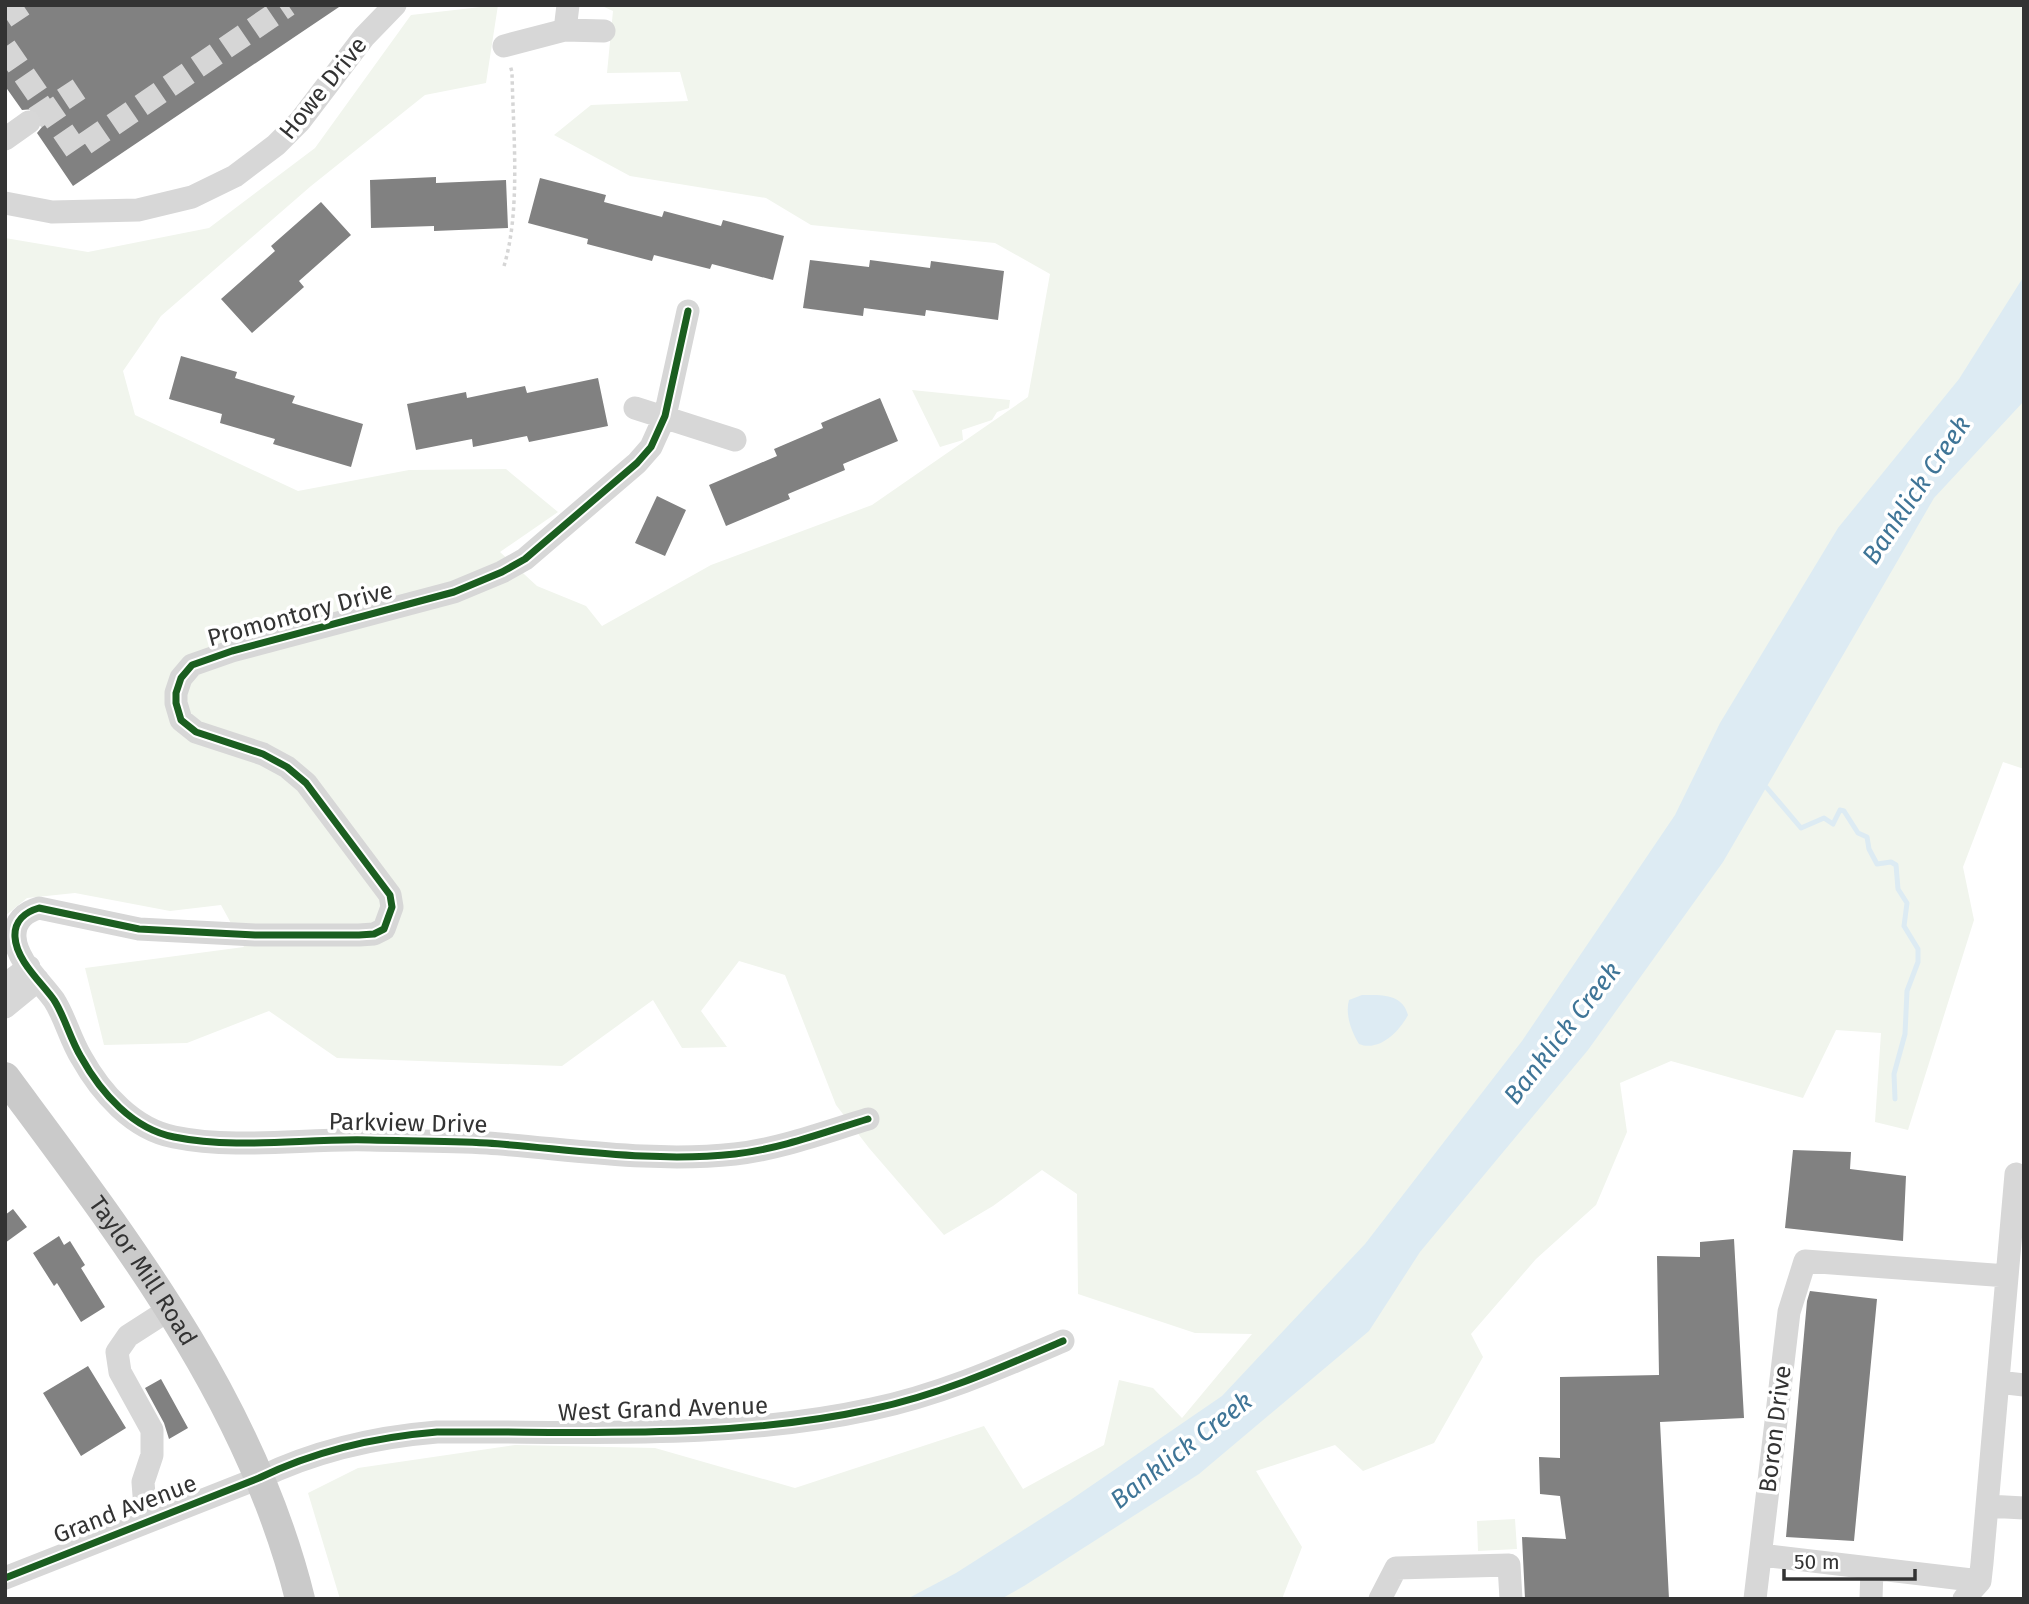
<svg xmlns="http://www.w3.org/2000/svg" width="2029" height="1604" font-family="'Fira Sans',sans-serif">
  <rect width="100%" height="100%" fill="#fff"/>
  <path fill="#f1f5ed" d="M498,5l-12,78 -61,12 -114,91 -150,130 -38,55 12,44 163,76 111,-21 97,-1 52,43 -58,40 37,34 49,20 16,20 109,-61 161,-60 156,-108 22,-123 -55,-31 -184,-18 -45,-27 -136,-22 -76,-41 37,-30 97,-4 -8,-29 -73,1 6,-62 -13,-6h1424v764l-21,-7 -40,105 11,53 -66,210 -33,-8 6,-89 -45,-3 -33,68 -132,-37 -51,22 7,49 -31,73 -60,54 -65,75 12,23 -49,86 -71,28 -28,-26 -79,26 46,76 -20,52h-942l-32,-106 50,-25 157,-23 140,3 140,40 189,-62 39,63 81,-44 15,-65 34,8 29,30 70,-84 -57,-1 -117,-39 -1,-100 -35,-24 -49,36 -49,29 -75,-87 -33,-43 -51,-130 -46,-14 -38,50 26,36 -45,1 -29,-48 -91,66 -225,-8 -68,-47 -82,32 -83,2 -19,-77 159,-21 -23,-42 -51,6 -95,-18 -48,5 -22,18v-678l83,14 121,-24 106,-80 96,-133z
    M912,390l98,10 -1,8 -12,4 -5,8 -30,10 1,10 -23,7z
    M1515,1519l2,30 -39,2 -1,-30z"/>
  <path fill="#ddebf3" d="M2024,276v125l-90,97 -211,364 -135,188 -168,202 -51,79 -170,143 -175,112 -23,13h-94l49,-26 113,-72 153,-105 143,-152 157,-203 153,-226 45,-92 118,-195 121,-149z
    M1362,995c19,0 40,-2 46,20 -9,17 -29,37 -49,29 -8,-13 -14,-30 -10,-44z"/>
  <g fill="none" stroke-linecap="round" stroke-linejoin="round">
    <path stroke="#ddebf3" stroke-width="5" d="M1767,788l34,40 23,-10 9,6 7,-14 4,1 14,22 9,4 2,12 8,15 14,-2 5,3 2,24 9,14 -3,23 14,23v13l-11,29 -2,43 -11,40 1,25"/>
  </g>
  <path fill="#818181" d="M5,5h337l-269,181 -36,-53 5,-6 -1,-12 -7,-6 -12,1 -17,-24z
    M436,177v6l70,-3 2,48 -74,3v-5l-63,2 -1,-48z
    M540,178l66,17 -2,7 58,15 2,-6 57,15 2,-6 61,16 -11,44 -61,-16 -2,5 -56,-14 -2,6 -65,-17 1,-5 -60,-16z
    M321,202l30,33 -52,46 5,6 -52,46 -31,-34 54,-48 -4,-5z
    M810,260l59,7 1,-7 60,8 1,-7 73,10 -6,49 -72,-10 -1,6 -61,-8 -1,8 -60,-8z
    M181,356l56,16 -2,6 60,18 -3,7 71,21 -12,43 -78,-23 2,-5 -55,-16 2,-9 -53,-15z
    M598,378l10,48 -79,16 -2,-6 -54,11 -1,-8 -56,11 -9,-46 59,-12 1,6 58,-12 2,7z
    M880,398l18,43 -55,23 2,6 -57,24 2,5 -64,27 -17,-41 68,-29 -3,-7 49,-21 -2,-5z
    M657,496l29,14 -21,46 -30,-13z
    M1793,1150l58,2 -1,17 56,7 -3,65 -118,-13z
    M13,1209l14,18 -22,16v-28z
    M59,1236l5,9 6,-4 15,24 -4,3 24,39 -24,15 -24,-39 -3,3 -21,-33z
    M1734,1239l10,179 -84,4 9,177h-144l-3,-62 44,2 -6,-43 -20,-2 -1,-37 21,1v-81l99,-2 -2,-119 43,1v-15z
    M1810,1291l67,8 -23,242 -68,-4 21,-236z
    M88,1366l38,62 -45,28 -38,-63z
    M161,1379l27,49 -19,11 -5,-16 -19,-35z"/>
  <g fill="none" stroke-linecap="round" stroke-linejoin="round">
    <path stroke="#d6d6d6" stroke-width="23" stroke-dasharray="23 11" stroke-linecap="butt" d="M5,17l18,-12
      M5,47l71,103 212,-145
      M35,118l44,-29"/>
    <path stroke="#d6d6d6" stroke-width="3.5" stroke-dasharray="3.5 3.5" stroke-linecap="butt" d="M504,266c17,-56 9,-134 8,-194l-2,-7"/>
    <path stroke="#d7d7d7" stroke-width="23" d="M565,30l3,-25
      M504,46l61,-16 39,1
      M5,139l24,-17
      M5,203l47,9 86,-2 54,-13 43,-21 41,-31 24,-24 64,-84 31,-32
      M688,311l-23,105 -14,31 -14,16 -112,96 -23,13 -48,20 -222,59 -40,14 -11,13 -5,15v10l5,17 15,12 67,22 24,13 19,16 84,112 2,12 -8,22 -10,5 -15,1h-104l-116,-6 -100,-21c-14,4 -25,13 -24,29 1,23 26,45 39,63 11,17 16,39 27,57 20,36 52,72 93,80 64,13 131,1 196,3 39,1 78,1 117,3 83,6 165,20 248,11 45,-5 90,-22 133,-35
      M635,408l100,32
      M5,985l24,-18
      M5,1007l33,-27
      M1998,1382l26,3
      M1987,1506l37,2
      M146,1521l-3,-39 9,-27v-25l-32,-58 -3,-20 11,-16 42,-27
      M1761,1555l219,26
      M5,1578l254,-100c56,-27 116,-41 178,-46 145,-1 293,8 435,-23 67,-14 128,-41 191,-68
      M1380,1599l16,-31 113,-3 2,34
      M1755,1599l34,-287 16,-51 202,15
      M1871,1599l1,-30
      M1964,1599l16,-18 2,-18 34,-389"/>
    <path stroke="#cacaca" stroke-width="30" id="s1" d="M5,1077c119,161 246,323 295,522"/>
    <g stroke="#fff" stroke-width="11">
      <path id="cycleway" d="M688,311l-23,105 -14,31 -14,16 -112,96 -23,13 -48,20 -222,59 -40,14 -11,13 -5,15v10l5,17 15,12 67,22 24,13 19,16 84,112 2,12 -8,22 -10,5 -15,1h-104l-116,-6 -100,-21c-14,4 -25,13 -24,29 1,23 26,45 39,63 11,17 16,39 27,57 20,36 52,72 93,80 64,13 131,1 196,3 39,1 78,1 117,3 83,6 165,20 248,11 45,-5 90,-22 133,-35
        M5,1578l254,-100c56,-27 116,-41 178,-46 145,-1 293,8 435,-23 67,-14 128,-41 191,-68"/>
    </g>
    <use href="#cycleway" stroke="#1b5e20" stroke-width="7"/>
  </g>
  <g text-anchor="middle" stroke-width="7" stroke-linejoin="round" paint-order="stroke">
    <g font-size="24" fill="#333" stroke="#fff">
      <text transform="translate(323 88) rotate(-51)" y="8">Howe Drive</text>
      <text transform="translate(300 614) rotate(-15)" y="8">Promontory Drive</text>
      <text transform="translate(408 1123) rotate(1)" y="8">Parkview Drive</text>
      <text dy="8" stroke="none"><textPath href="#s1" startOffset="238">Taylor Mill Road</textPath></text>
      <text transform="translate(663 1409) rotate(-2)" y="8">West Grand Avenue</text>
      <text transform="translate(1775 1429) rotate(-83)" y="8">Boron Drive</text>
      <text transform="translate(125 1509) rotate(-21)" y="8">Grand Avenue</text>
    </g>
    <g font-size="26" font-style="italic" fill="#3f7597" stroke="#fff">
      <text transform="translate(1916 490) rotate(-56)" y="9">Banklick Creek</text>
      <text transform="translate(1562 1033) rotate(-52)" y="9">Banklick Creek</text>
      <text transform="translate(1181 1450) rotate(-38)" y="9">Banklick Creek</text>
    </g>
  </g>
  <rect width="2029" height="1604" fill="none" stroke="#333333" stroke-width="14"/>
  <path d="M1784 1569v10h131v-10" fill="none" stroke="#333333" stroke-width="3.5"/>
  <text x="1794" y="1569" font-size="21" fill="#333333" stroke="#ffffff" stroke-width="5" paint-order="stroke">50 m</text>
</svg>
